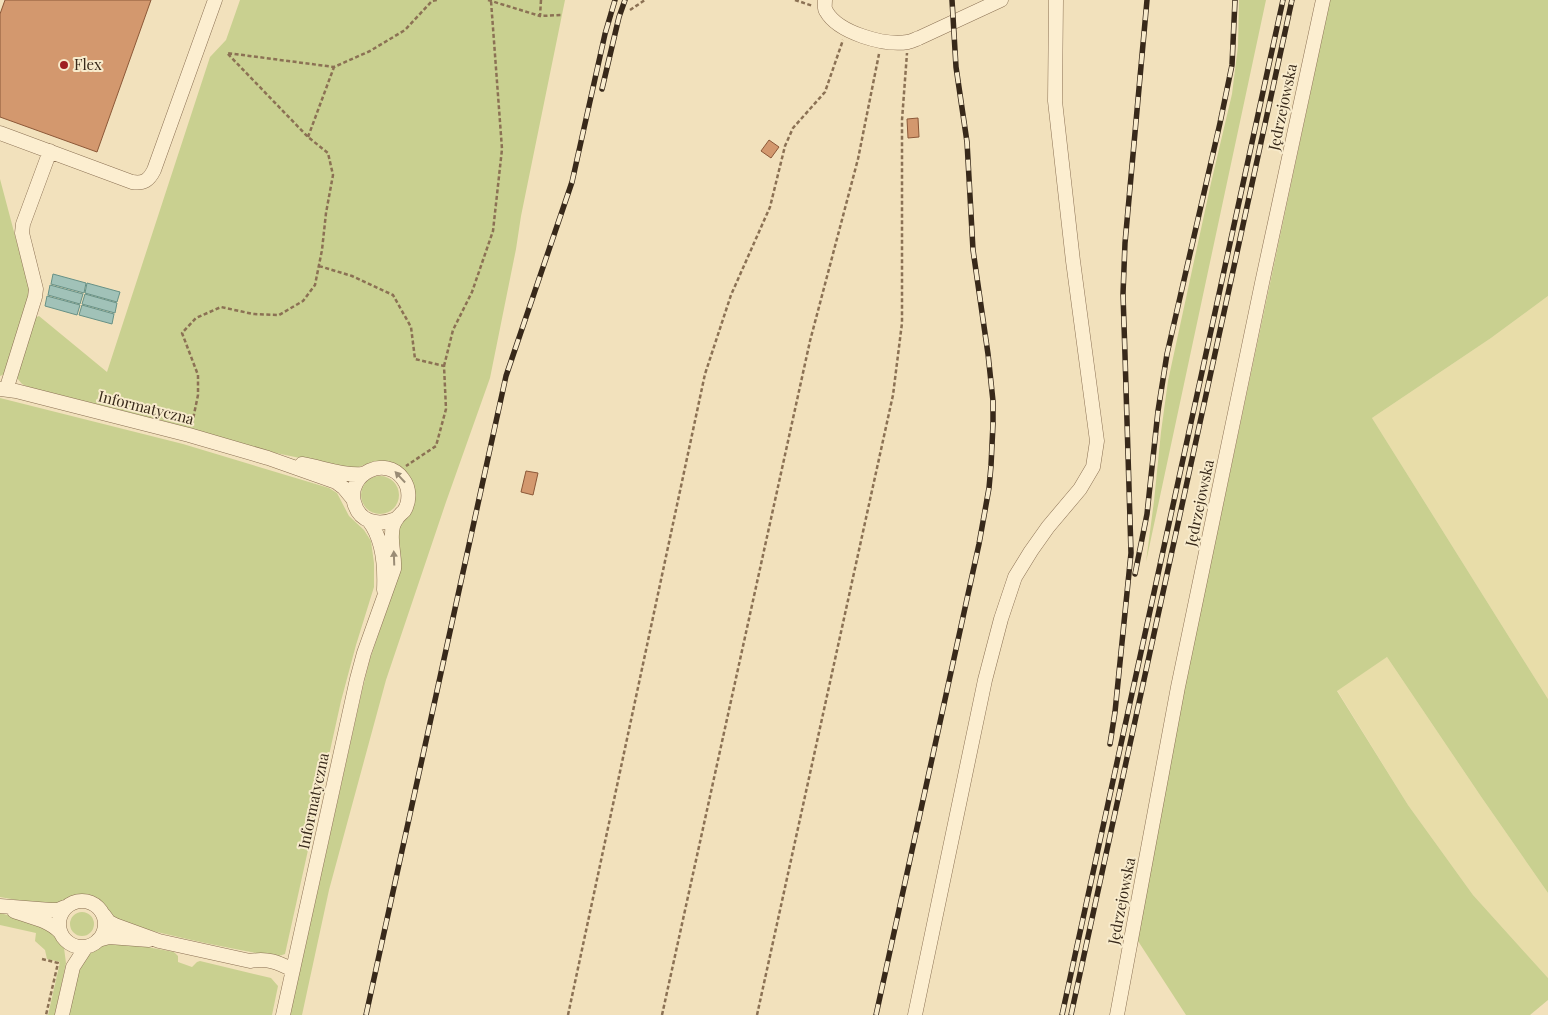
<svg xmlns="http://www.w3.org/2000/svg" width="1548" height="1015" font-family="'Playfair Display',serif">
  <rect width="100%" height="100%" fill="#f2e1bc"/>
  <path fill="#e8dda9" d="M1548,296v403l-176,-281 119,-80z
    M1387,657l95,141 66,95v85l-75,-83 -65,-90 -71,-115z"/>
  <path fill="#c9d090" d="M240,0h325l-44,216 -5,33 -26,129 -44,124 -60,178 -57,210 -27,125h-12l72,-324 8,-32 25,-73 1,-40 13,-70 -5,-5 -16,-9 -13,-1 -22,8 -82,-17 -104,-30 -139,-35 -6,-3 -5,-6 15,-59 7,-3 68,56 103,-315 16,-17z
    M1239,0h27l-120,562 8,-61 7,-69 7,-51 43,-198 21,-89 6,-48z
    M1330,0h218v296l-57,42 -119,80 176,281v194l-66,-95 -95,-141 -50,34 71,114 65,90 75,83v22l-18,15h-344l-48,-74 36,-204z
    M0,179l31,117 -24,77 -7,3z
    M0,398l183,46 146,44 8,5 12,23 15,14 7,11 3,22v24l-18,58 -15,56 -56,253 -9,3c-39,-8 -80,-15 -119,-25 -11,-3 -23,-5 -34,-9 -15,-7 -17,-24 -34,-28 -16,-4 -25,9 -40,10 -14,0 -35,-6 -49,-8z
    M361 495a19 19 0 1 1 38 0a19 19 0 1 1-38 0Z
    M70 924a12 12 0 1 1 24 0a12 12 0 1 1-24 0Z
    M0,913l44,12 11,9 9,14 2,15 -11,52h-7l12,-53 -13,-3 -2,-9 -10,-9 1,-8 -36,-8z
    M115,941l59,11 4,4v6l14,5 5,-5 3,-1 71,17 7,8 -6,29h-203c8,-34 6,-65 46,-74z"/>
  <path fill="#a1c2b8" stroke="#679186" d="M53,274l33,9 -2,10 -33,-9z
    M87,283l33,9 -3,10 -32,-9z
    M50,285l33,9 -3,10 -32,-9z
    M85,294l32,9 -2,10 -33,-9z
    M47,296l33,9 -3,10 -32,-9z
    M82,305l32,9 -2,10 -33,-9z"/>
  <path fill="#d3986e" stroke="#8c5838" d="M5,0h146l-54,152 -97,-35v-103z
    M918,118l1,19 -11,1 -1,-19z
    M769,140l10,7 -8,11 -10,-7z
    M526,471l12,2 -5,22 -12,-3z"/>
  <g fill="none" stroke-linecap="round" stroke-linejoin="round">
    <g stroke="#8b7154" stroke-width="15">
      <path id="minor" d="M825,0c0,4 -1,8 1,11 12,22 59,35 82,31 4,-1 8,-3 11,-4l82,-38
        M0,133l132,49c12,2 17,-2 22,-12l61,-170
        M7,387l28,-90 1,-8 -14,-56 1,-9 27,-73
        M0,389l16,2 173,44 79,23 68,24 8,6 9,11
        M302,464c19,3 41,12 60,10
        M369,521c14,18 16,47 15,69
        M59 924a23 23 0 1 1 46 0a23 23 0 1 1-46 0Z
        M0,906l51,4h7l7,-3
        M14,911c15,6 34,8 46,21
        M104,915l5,7 6,3 44,16 91,20c18,-3 27,1 43,9
        M98,940l11,-3 40,3
        M62,1015l11,-48 13,-20
        M283,1015l74,-336 7,-26 30,-84c1,-12 -3,-23 -2,-35 0,-4 1,-10 4,-14 2,-4 5,-6 8,-9 6,-9 6,-23 -1,-32 -17,-24 -56,-6 -49,23 5,21 25,24 42,17
        M915,1015l70,-335 16,-61 14,-42 16,-26 17,-24 32,-38 13,-22 4,-26 -24,-180 -18,-160 1,-101
        M1117,1015l61,-328 84,-404 61,-283"/>
    </g>
    <path stroke="#8b7154" stroke-width="2.5" stroke-dasharray="4 2.5" stroke-linecap="butt" d="M488,0l52,16
      M541,0l-1,16 22,-1
      M795,0l18,6
      M630,10l15,-10
      M308,137l26,-70
      M319,266l33,10 41,19 18,32 4,32 29,7 2,43 -10,37 -30,20
      M444,366l9,-36 19,-38 21,-61 9,-82 -11,-148
      M192,424l6,-29v-20l-16,-42 14,-15 25,-11 32,7 26,1 24,-14 12,-16 7,-35 4,-37 7,-38 -5,-22 -20,-16 -81,-84 107,14 36,-16 35,-21 27,-29 5,-1
      M42,959l16,4 -12,52
      M568,1015l137,-641 26,-79 39,-88 15,-61 8,-18 32,-36 18,-52
      M662,1015l148,-674 48,-182 21,-105
      M757,1015l136,-620 9,-72v-203l5,-67"/>
    <use href="#minor" stroke="#fceed0" stroke-width="14"/>
    <g stroke="#38291a" stroke-width="5.5">
      <path id="rail" d="M602,89l17,-72 6,-17
        M1135,574l12,-60 11,-103 9,-57 53,-231 12,-58 3,-65
        M1110,744l5,-32 16,-159 -6,-198 -2,-61 2,-51 22,-243
        M366,1015l140,-639 66,-194 33,-148 10,-34
        M876,1015l103,-471 10,-56 2,-22 2,-42v-23l-5,-47 -15,-104 -6,-108 -11,-75 -4,-67
        M1062,1015l221,-1015
        M1071,1015l221,-1015"/>
    </g>
    <use href="#rail" stroke="#f8ebcc" stroke-width="4" stroke-dasharray="11" stroke-linecap="butt"/>
  </g>
  <defs><path id="oneway-solid" d="M-6-.8H1V-3.2L6.5 0L1 3.2V.8H-6Z" transform="scale(1.25)"/></defs>
  <g fill="#9a8c75">
    <use href="#oneway-solid" transform="translate(400 477) rotate(-133)"/>
    <use href="#oneway-solid" transform="translate(394 558) rotate(-92)"/>
  </g>
  <circle fill="#9f1f21" stroke="#f8ebcc" stroke-width="2" cx="64" cy="65" r="5"/>
  <g text-anchor="middle" stroke-width="4" stroke-linejoin="round" paint-order="stroke">
    <g font-size="15" fill="#38291a" stroke="#f8ebcc" text-anchor="start">
      <text x="74" y="70">Flex</text>
    </g>
    <g font-size="15" fill="#38291a" stroke="#f8ebcc">
      <text transform="translate(1283 107) rotate(-78)" y="5">Jędrzejowska</text>
      <text transform="translate(146 408) rotate(14)" y="5">Informatyczna</text>
      <text transform="translate(1200 503) rotate(-78)" y="5">Jędrzejowska</text>
      <text transform="translate(314 801) rotate(-78)" y="5">Informatyczna</text>
      <text transform="translate(1122 901) rotate(-79)" y="5">Jędrzejowska</text>
    </g>
  </g>
</svg>
